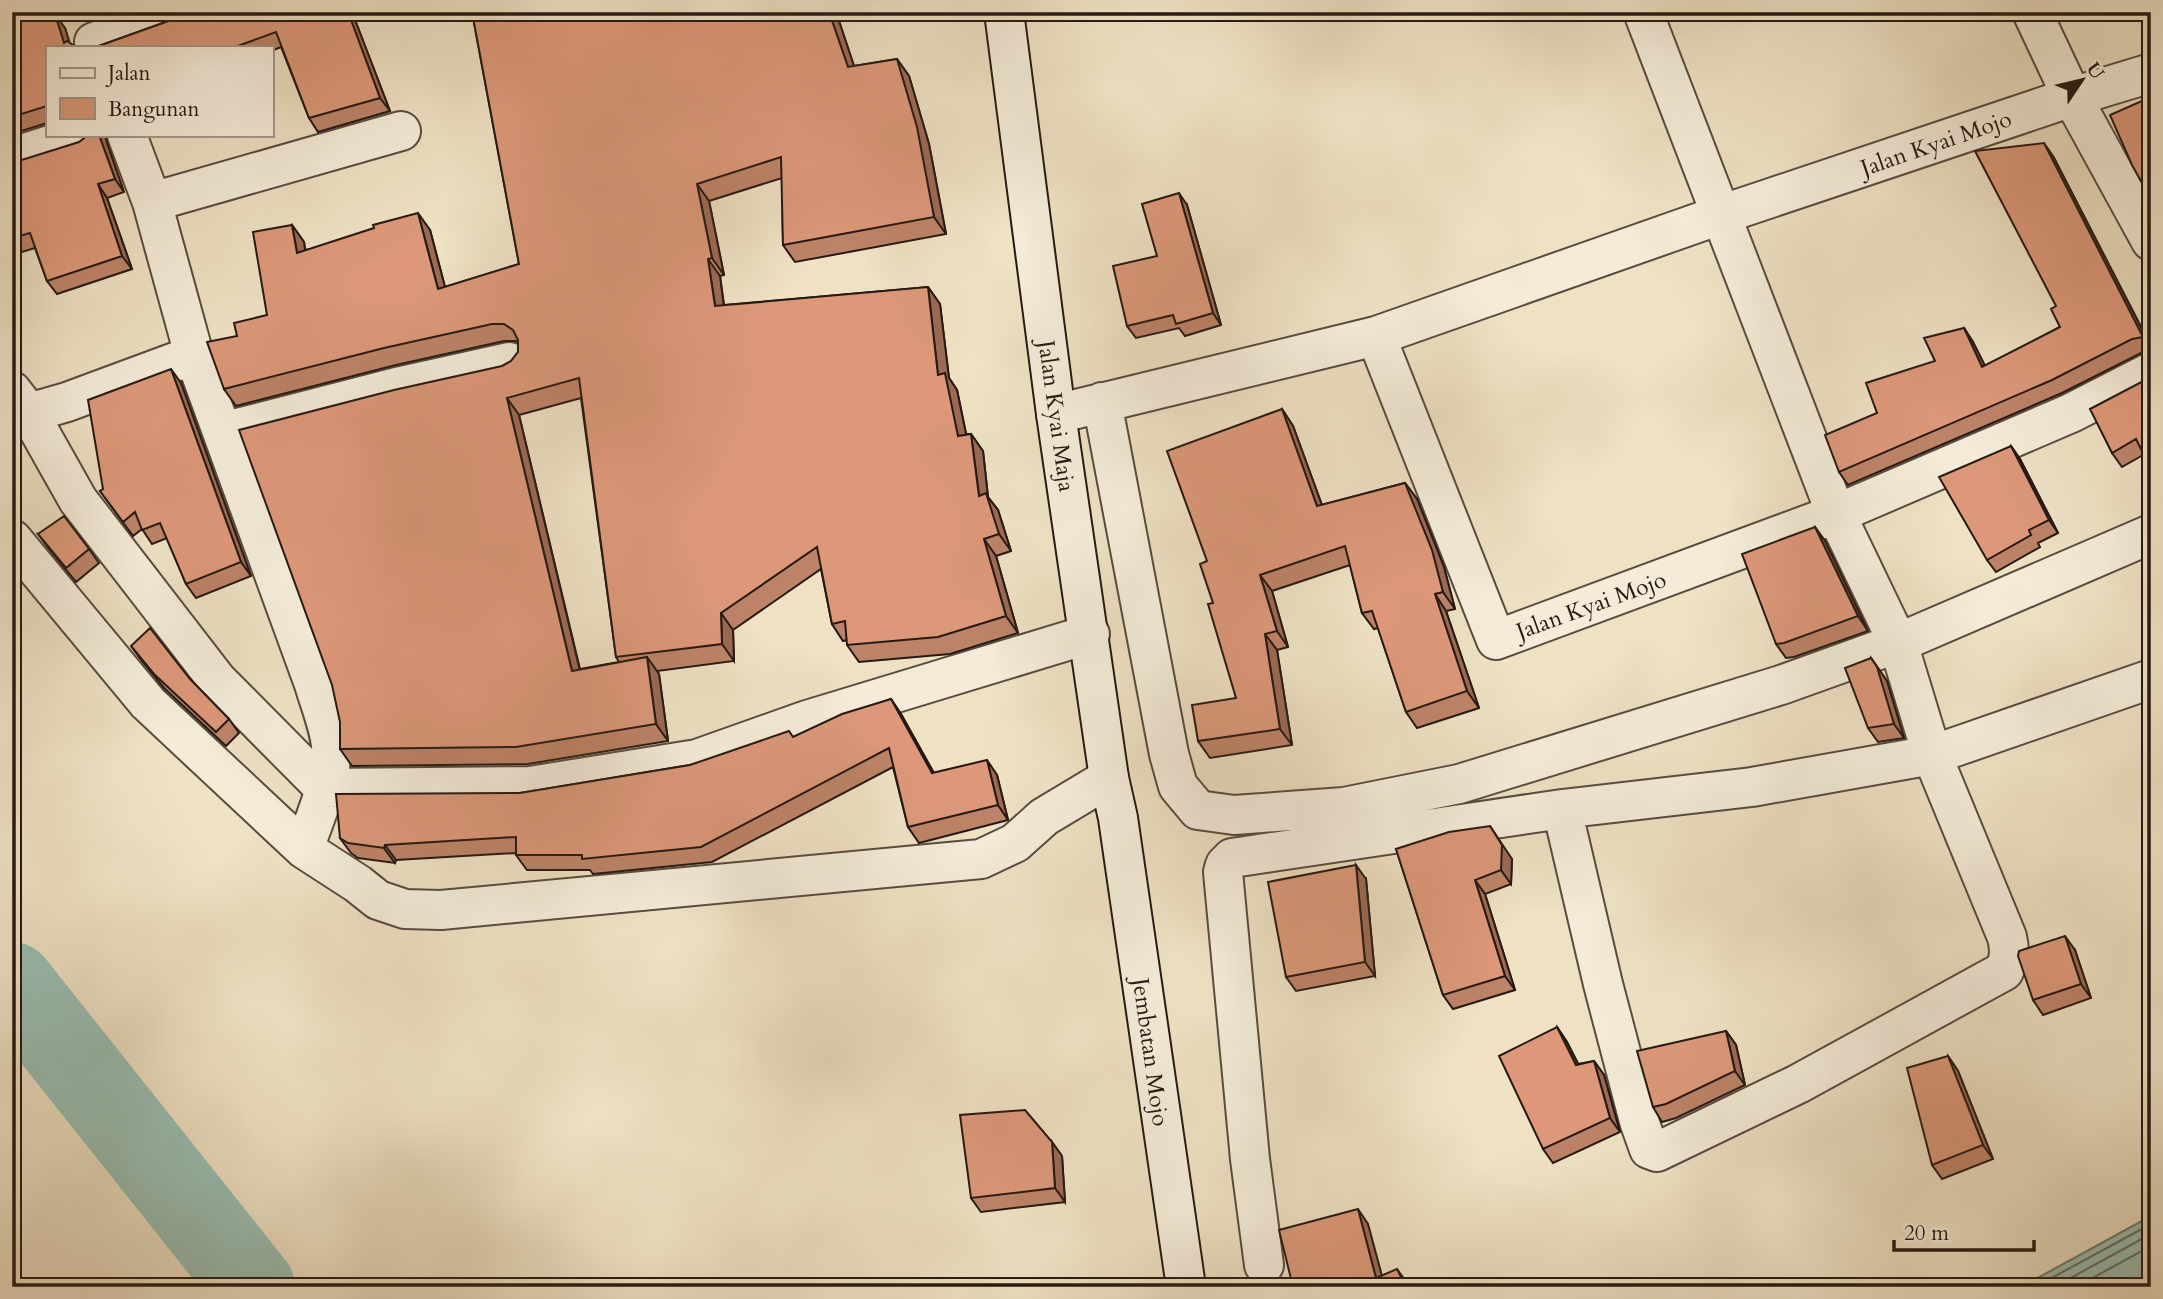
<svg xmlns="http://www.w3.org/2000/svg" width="2163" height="1299" font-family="Cardo,serif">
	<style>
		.water { fill: #99beb1; stroke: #6b7c72; stroke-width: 2 }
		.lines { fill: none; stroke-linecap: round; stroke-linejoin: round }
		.shore { stroke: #606c62; stroke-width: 2 }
		.river { stroke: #99beb1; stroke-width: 84 }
		.minor-casing { stroke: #584b40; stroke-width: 42 }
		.secondary-casing { stroke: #261914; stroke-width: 42 }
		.minor { stroke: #f4ecd9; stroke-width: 38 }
		.secondary { stroke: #f4ecd9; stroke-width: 38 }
		.wall { fill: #bd8368; stroke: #261914; stroke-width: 2; fill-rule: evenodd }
		.shaded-wall { fill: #9a6a55; stroke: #261914; stroke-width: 2 }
		.building { fill: #dc9879; stroke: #261914; stroke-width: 2 }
		.labels { text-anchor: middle; stroke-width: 5; stroke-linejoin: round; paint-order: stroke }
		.street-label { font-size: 23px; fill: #261914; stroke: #f4ecd9 }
	</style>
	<rect width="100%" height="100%" fill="#eee1c4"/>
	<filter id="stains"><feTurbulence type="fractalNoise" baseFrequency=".00286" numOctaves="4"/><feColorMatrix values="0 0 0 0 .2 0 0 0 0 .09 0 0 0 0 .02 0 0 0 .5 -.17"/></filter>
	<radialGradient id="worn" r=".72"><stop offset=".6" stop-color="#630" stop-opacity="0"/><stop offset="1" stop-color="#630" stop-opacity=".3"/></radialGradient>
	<!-- water -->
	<path class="water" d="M2151,1216V1287H2021Z"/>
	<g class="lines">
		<!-- shore -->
		<path class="shore" d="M2035,1287L2151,1224
			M2054,1287L2151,1234
			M2076,1287L2151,1246"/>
		<!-- river -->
		<path class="river" d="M12,984L253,1287"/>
		<defs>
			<path id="minor" d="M2032,12L2072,97L2151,241
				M94,42L175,12
				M127,135L152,202L194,355L314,684C320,705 334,738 331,759C328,789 314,820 304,849
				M12,157L81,135
				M152,202L401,131
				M1376,336L1496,640L1836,514L2071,413L2151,372
				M12,391L29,413L78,500L217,680L324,788L530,786L697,759L807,720L1090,634
				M1102,402L1169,754L1178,786L1198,810L1234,815L1344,807L1459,784L1781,685L1898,643L2151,534
				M29,413L67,402L194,355
				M1056,414L1376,336L1720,215L2072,97L2151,73
				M222,432L401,386L509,362
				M12,539L148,703L304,849L358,884L378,900L405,909L441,910L981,859L1015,843L1044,817L1109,778
				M1562,809L1603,984L1639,1121L1649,1149L1657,1152L1798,1084L2004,971C2010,958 2010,950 2007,937L1932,755L1898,643L1836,514L1643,12
				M1264,1265L1250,1159L1223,872L1225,865L1232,858L1562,809L1752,787L1932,755L2151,679"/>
			<path id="secondary" d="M1004,12L1056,414L1109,778L1118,818L1186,1287"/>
		</defs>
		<!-- minor casing -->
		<use href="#minor" class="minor-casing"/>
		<!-- secondary casing -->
		<use href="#secondary" class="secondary-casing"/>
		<!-- minor -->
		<use href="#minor" class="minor"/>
		<!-- secondary -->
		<use href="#secondary" class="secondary"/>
	</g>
	<!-- wall -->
	<path class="wall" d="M12,12L48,16L65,28L69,42L47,47V123L12,134Z
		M352,12L390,111L318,132L309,118L281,47L271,51V47H96L174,19Z
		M472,12H836L854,66L897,59L909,76L929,144L946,234L795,262L783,245L782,178L709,201L724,275L720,276L724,305L928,287L940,304L949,378L957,390L966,434H971L983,451L988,497L998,510L1011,551L996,556L1018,633L950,654L859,662L847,645V640L843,641L832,624L821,569L733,630L734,661L657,671L659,674L668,741L528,764L352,766L340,749L502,366L511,361L518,352V343L516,341H504L396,365L236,406L224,389L237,336L267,315L292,225L304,242L305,250L430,230L445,287L519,264ZM581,398L616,657L619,662L580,669L519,415Z
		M107,143L124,192L107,198L132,269L57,294L47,281L35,248L12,255V163Z
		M2053,156L2151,346V351L2141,353L2062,393L1848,485L1839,472L1877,413L1935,361L1964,328L1973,342L1985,366L2060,327L2056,306Z
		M1187,205L1221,325L1185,336L1179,328L1136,338L1127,326L1157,256Z
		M2151,377L2143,455L2122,467L2112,453Z
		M181,383L251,576L196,598L186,584L167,538L152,544L142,529L133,536L100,491L103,489Z
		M1282,409L1293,426L1322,505L1405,483L1417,499L1444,567L1455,609L1446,611L1479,708L1417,728L1406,712L1378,628L1374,629L1362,613L1350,565L1272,591L1288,647L1277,650L1292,745L1210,758L1198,741L1236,698L1213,603L1207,561Z
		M2011,446L2020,459L2058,533L2038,543L2040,547L1996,572L1987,560Z
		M1815,527L1825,541L1868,631L1794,657L1786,658L1776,644Z
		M38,534L89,549L99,563L76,582L48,548Z
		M131,646L190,679L229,719L239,733L226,746L164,688L141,660Z
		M1871,658L1887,681L1904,738L1878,742L1868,728Z
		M891,699L901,714L934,773L997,775L1008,820L919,843L908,827L893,767L712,862L593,874L590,870H527L516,855V853L396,860L395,863L358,858L351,853L340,838L520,793L690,765L793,737Z
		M1396,849L1512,859L1511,884L1485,894L1515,990L1453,1009L1443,995Z
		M1366,879L1375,976L1296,991L1286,977Z
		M2075,950L2091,998L2043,1015L2033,1000Z
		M1557,1027L1567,1042L1578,1064L1594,1061L1604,1075L1620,1132L1553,1163L1543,1149Z
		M1726,1031L1736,1045L1745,1085L1676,1118L1662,1122L1653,1107Z
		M1948,1056L1958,1071L1993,1159L1942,1179L1932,1165Z
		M1052,1142L1062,1156L1065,1202L981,1212L971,1198Z"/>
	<!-- shaded-wall -->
	<path class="shaded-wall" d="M42,12H46L53,31L44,17Z
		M348,12H352L390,111L380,98Z
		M829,12H836L860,84L848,67Z
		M55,14L65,28L71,47L64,43Z
		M897,59L909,76L929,144L946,234L934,217Z
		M99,135H105L107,143L124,192L115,179Z
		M2044,143L2053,156L2151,347L2143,337Z
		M98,184L107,198L132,269L122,256Z
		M697,184L709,201L724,275L712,258Z
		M1179,193L1187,205L1221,325L1213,313Z
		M418,213L430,230L450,306L438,289Z
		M292,225L304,242L308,270L297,253Z
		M708,259L720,276L726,323L715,306Z
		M928,287L940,304L949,378L957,390L970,453L958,436L938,375Z
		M1964,328L1973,342L1992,380L1982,367Z
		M171,369L181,383L251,576L241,562Z
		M507,398L519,415L584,688L572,671Z
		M1282,409L1293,426L1328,522L1317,506Z
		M971,434L983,451L988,497L998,510L1011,551L999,534L979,496Z
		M2011,446L2020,459L2058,533L2049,520Z
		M1405,483L1417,499L1444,567L1455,609L1443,592Z
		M1815,527L1825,541L1868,631L1858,616Z
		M984,539L996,556L1018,633L1006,616Z
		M1260,575L1272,591L1288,647L1277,631Z
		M1435,594L1446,611L1479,708L1467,691Z
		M721,613L733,630L734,661L722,644Z
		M1265,634L1277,650L1292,745L1280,729Z
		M647,657L659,674L668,741L656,724Z
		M1871,658L1887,681L1904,738L1894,724Z
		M891,699L901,714L942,788L932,773Z
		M987,760L997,775L1008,820L998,805Z
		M1490,826L1512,859L1511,884L1501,870Z
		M385,845L396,860L395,863L384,848Z
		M1356,865L1366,879L1375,976L1365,962Z
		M1475,880L1485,894L1515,990L1505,976Z
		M2065,936L2075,950L2091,998L2081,984Z
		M1557,1027L1567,1042L1586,1079L1576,1065Z
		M1726,1031L1736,1045L1745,1085L1735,1071Z
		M1948,1056L1958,1071L1993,1159L1983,1145Z
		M1594,1061L1604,1075L1620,1132L1610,1118Z
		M1052,1142L1062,1156L1065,1202L1055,1188Z
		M1358,1209L1368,1224L1385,1287L1376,1278Z
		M1397,1269L1407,1283L1409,1287H1406Z"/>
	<!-- building -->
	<path class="building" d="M12,12H42L44,17L55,14L64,43L67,41L76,47H47V106L12,117Z
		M182,12H348L380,98L309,118L276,32L235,47H96L174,19Z
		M472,12H829L848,67L897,59L917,127L934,217L783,245L781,157L697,184L712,258L708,259L715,306L928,287L938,375L945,373L958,436L971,434L979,496L986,493L999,534L984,539L1006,616L938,637L847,645L845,621L832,624L817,547L721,613L722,644L616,657L579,378L507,398L572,671L647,657L656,724L516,747L340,749V722L332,685L239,430L394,390L502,366L511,361L518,352V340L513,330L504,324H492L384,348L224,389L207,342L237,336L234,323L267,315L253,232L292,225L297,253L374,228L373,225L418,213L438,289L519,264Z
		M2151,97V199L2132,165L2110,115Z
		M88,135H99L115,179L98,184L122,256L47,281L30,233L12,238V163L79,142Z
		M2044,143L2143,337L2132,339L2052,380L1839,472L1825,435L1877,413L1866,383L1935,361L1924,338L1964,328L1982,367L2060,327L2051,309L2056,306L1975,151Z
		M1179,193L1213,313L1176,324L1173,315L1127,326L1113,266L1157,256L1142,204Z
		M171,369L241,562L186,584L160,523L142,530L135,512L123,522L100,491L103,489L88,400Z
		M2151,377V469L2136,439L2112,453L2090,409Z
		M1282,409L1317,506L1405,483L1432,550L1443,592L1435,594L1467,691L1406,712L1372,611L1362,613L1345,546L1260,575L1277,631L1265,634L1280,729L1198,741L1192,705L1236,698L1208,604L1213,603L1200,564L1207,561L1167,451Z
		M2011,446L2049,520L2029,530L2031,535L1987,560L1939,477Z
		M64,516L89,549L66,568L38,534Z
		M1815,527L1858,616L1784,643L1776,644L1742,554Z
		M150,628L190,679L229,719L216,732L154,674L131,646Z
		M1871,658L1877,667L1894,724L1868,728L1845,668Z
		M891,699L932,773L987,760L998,805L908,827L889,748L701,847L582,859V855H516V837L385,845L384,848L348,843L340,838L336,794L520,793L690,765L789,731L793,737L842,714Z
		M1490,826L1502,845L1501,870L1475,880L1505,976L1443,995L1396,849L1449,832Z
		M1356,865L1365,962L1286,977L1268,882Z
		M2065,936L2081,984L2033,1000L2018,956L2019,951Z
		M1557,1027L1576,1065L1594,1061L1610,1118L1543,1149L1499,1056Z
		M1726,1031L1735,1071L1666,1104L1653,1107L1637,1051Z
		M1948,1056L1983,1145L1932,1165L1907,1068Z
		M1025,1110L1052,1142L1055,1188L971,1198L960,1115Z
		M1358,1209L1376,1278L1397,1269L1406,1287H1293L1279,1230Z"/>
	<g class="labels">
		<!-- street labels -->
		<g class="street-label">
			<text transform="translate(1936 143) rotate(-19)" y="8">Jalan Kyai Mojo</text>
			<text transform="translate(1057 416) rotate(82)" y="8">Jalan Kyai Maja</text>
			<text transform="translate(1591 605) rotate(-20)" y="8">Jalan Kyai Mojo</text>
			<text transform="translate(1151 1052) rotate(82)" y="8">Jembatan Mojo</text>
		</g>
	</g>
	<!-- margin -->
	<rect width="2163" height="1299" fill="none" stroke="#eee1c4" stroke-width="42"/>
	<rect x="14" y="14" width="2135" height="1271" fill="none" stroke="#261914" stroke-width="3.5"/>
	<rect x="21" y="21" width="2121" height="1257" fill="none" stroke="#261914" stroke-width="2"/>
	<!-- legend -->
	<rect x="46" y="46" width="228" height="91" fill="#f4ecd9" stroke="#a2988a" stroke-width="2"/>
	<rect x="60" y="68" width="35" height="10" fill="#f4ecd9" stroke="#a2988a" stroke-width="2"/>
	<text x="108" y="80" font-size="21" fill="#261914">Jalan</text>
	<rect x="60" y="98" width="35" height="21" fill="#dc9879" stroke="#a2988a" stroke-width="2"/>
	<text x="108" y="116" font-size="21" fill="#261914">Bangunan</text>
	<!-- north arrow -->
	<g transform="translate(2082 80) rotate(55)" stroke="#f4ecd9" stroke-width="5" paint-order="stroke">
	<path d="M0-5L12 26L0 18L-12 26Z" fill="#261914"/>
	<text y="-10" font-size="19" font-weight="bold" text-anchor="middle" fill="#261914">U</text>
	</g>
	<!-- scale -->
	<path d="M1894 1240v10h140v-10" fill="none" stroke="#261914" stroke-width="3.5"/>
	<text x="1904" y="1240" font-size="21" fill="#261914" stroke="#f4ecd9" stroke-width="5" paint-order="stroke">20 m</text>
	<rect width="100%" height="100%" filter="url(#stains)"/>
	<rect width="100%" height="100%" fill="url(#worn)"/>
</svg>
